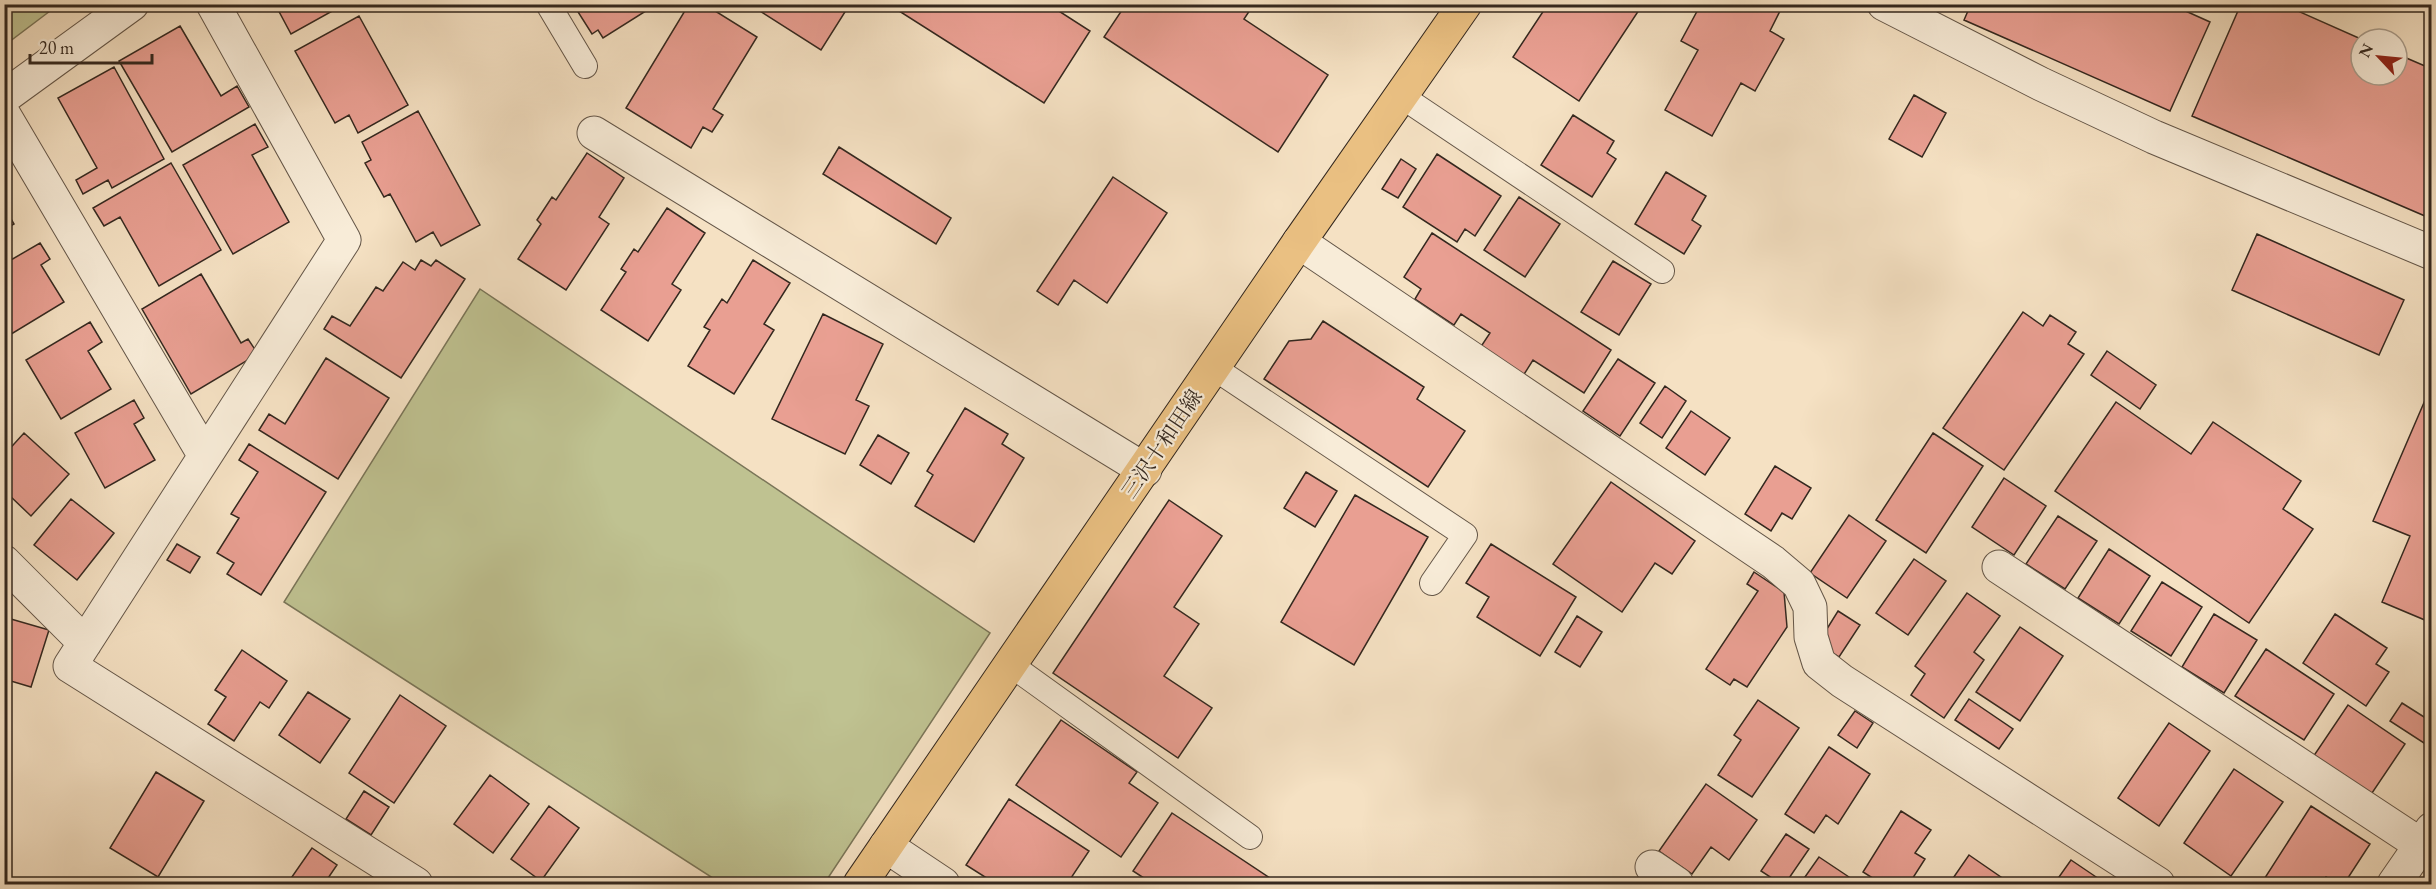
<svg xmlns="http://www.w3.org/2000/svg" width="2436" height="889" font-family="'EB Garamond','Noto Serif JP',serif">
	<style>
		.green { fill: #bfc291; stroke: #7a7558; stroke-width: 1.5 }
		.building { fill: #e99f92; stroke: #34281f; stroke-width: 1.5 }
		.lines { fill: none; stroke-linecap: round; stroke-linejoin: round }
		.service-casing { stroke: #645648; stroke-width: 26 }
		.minor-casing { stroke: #645648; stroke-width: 35 }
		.primary-casing { stroke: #34281f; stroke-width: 35 }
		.service { stroke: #f8ecd8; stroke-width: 24 }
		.minor { stroke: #f8ecd8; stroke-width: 33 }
		.primary { stroke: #eac082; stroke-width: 33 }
		.labels { text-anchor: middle; stroke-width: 4.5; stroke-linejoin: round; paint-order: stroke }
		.street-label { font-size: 21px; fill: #34281f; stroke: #f8ecd8 }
	</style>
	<rect width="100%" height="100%" fill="#f5e1c3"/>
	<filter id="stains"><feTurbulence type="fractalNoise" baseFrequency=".00333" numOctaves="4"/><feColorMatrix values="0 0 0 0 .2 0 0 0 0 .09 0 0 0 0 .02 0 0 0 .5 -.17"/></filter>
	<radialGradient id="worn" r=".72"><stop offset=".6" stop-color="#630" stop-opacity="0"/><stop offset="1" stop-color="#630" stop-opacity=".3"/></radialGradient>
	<!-- green -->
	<path class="green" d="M5,4H58V5L5,45Z
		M480,289L990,633L824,884H722L284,602Z"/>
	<!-- building -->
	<path class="building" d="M275,4H345L291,34Z
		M573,4H657L603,38L598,30L592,34Z
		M689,4H704L757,37L713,109L723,115L712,132L703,127L691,148L626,108Z
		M749,4H850L821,50Z
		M888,4H1048L1090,31L1044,103Z
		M1126,4H1254L1244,19L1328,75L1278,152L1104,37Z
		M1548,4H1643L1579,101L1513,57Z
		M1701,4H1772L1781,9L1770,31L1784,39L1755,91L1741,83L1712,136L1665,110L1698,50L1681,41Z
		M1971,4H2170L2210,22L2170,111L1964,20Z
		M2241,4H2282L2361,39V75H2397V54L2432,69V219L2192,116Z
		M359,16L408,105L358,133L349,115L335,123L295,51Z
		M180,26L221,96L237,86L249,107L172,152L119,61Z
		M114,67L164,159L112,188L108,180L83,194L76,180L97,168L58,98Z
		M1914,95L1946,113L1922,157L1889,139Z
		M418,111L480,225L441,246L433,232L416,242L390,194L384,197L365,163L371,160L362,142Z
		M1573,115L1614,141L1607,153L1616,159L1592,197L1541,165Z
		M255,124L268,147L252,155L289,222L233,254L183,165Z
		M839,147L951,218L936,244L823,174Z
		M587,153L624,178L599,217L609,224L566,290L518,259L541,224L537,220L552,197L556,200Z
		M1437,154L1501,196L1475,236L1465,229L1457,242L1403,207Z
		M1401,159L1416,169L1398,198L1382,189Z
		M171,163L221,250L159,286L120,217L104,226L93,208Z
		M1666,172L1706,196L1692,220L1701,226L1684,254L1635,224Z
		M1113,177L1167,213L1107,303L1074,280L1058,305L1037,291Z
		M1519,197L1560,224L1525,277L1484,250Z
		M4,207L14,224L4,230Z
		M667,208L705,233L672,284L681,290L648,341L601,310L626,272L621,269L634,249L638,252Z
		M1432,233L1611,350L1584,393L1533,360L1523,376L1480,348L1490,333L1461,314L1454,325L1415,299L1421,289L1404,277Z
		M2257,234L2404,300L2379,355L2232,290Z
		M40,243L50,259L41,265L64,302L8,336L4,331V264Z
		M421,260L431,266L436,260L465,279L401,378L324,329L332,316L350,326L376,287L383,291L403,262L415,270Z
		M753,260L790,283L764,324L774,330L734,394L688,366L710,330L704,327L722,299L727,303Z
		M1613,261L1651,284L1619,335L1581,312Z
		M201,274L241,343L248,339L258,354L191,394L142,309Z
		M2023,312L2043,326L2050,315L2076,332L2068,344L2084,354L2004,470L1943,428Z
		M823,314L883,344L856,400L869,406L845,454L772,419Z
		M1323,321L1424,387L1417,399L1465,431L1428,487L1264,379L1289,341L1311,339Z
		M90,322L102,342L88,351L111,389L61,419L26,360Z
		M2107,351L2156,385L2140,409L2091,375Z
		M326,358L389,398L338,479L259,430L269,414L285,424Z
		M1618,359L1655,383L1620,436L1583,411Z
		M2432,384V623L2382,602L2410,536L2373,521Z
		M1665,386L1686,401L1662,438L1640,423Z
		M134,400L144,418L134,424L155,460L105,488L75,433Z
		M2116,402L2191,454L2213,422L2301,481L2283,509L2313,529L2249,623L2055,491Z
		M965,408L1008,434L1002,444L1024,458L974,542L915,506L933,475L927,471Z
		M1691,411L1730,438L1705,475L1666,448Z
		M24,433L69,474L31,516L9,495L4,500V455Z
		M1933,433L1983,466L1926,553L1876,520Z
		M878,435L909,453L891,484L860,465Z
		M249,444L326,492L261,595L227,574L234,563L217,553L239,518L231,514L258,472L239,460Z
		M1775,466L1811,488L1792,519L1782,513L1771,531L1745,514Z
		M1306,472L1337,491L1315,527L1284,508Z
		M2004,478L2046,506L2014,555L1972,527Z
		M1611,482L1695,541L1672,574L1655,563L1622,612L1553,564Z
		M1355,495L1428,537L1354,665L1281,622Z
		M71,499L114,533L77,580L34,545Z
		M1169,500L1222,536L1174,607L1199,624L1164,676L1212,708L1178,758L1053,673Z
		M1849,515L1886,541L1847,598L1810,573Z
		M2058,516L2097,541L2065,589L2026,564Z
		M177,544L200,557L190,573L167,560Z
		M1491,544L1576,597L1540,656L1477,617L1489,597L1466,583Z
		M2109,549L2150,576L2119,624L2078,598Z
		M1914,559L1946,581L1908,635L1876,613Z
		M1754,572L1784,592L1787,627L1747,687L1734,679L1730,685L1706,669L1758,591L1747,584Z
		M2162,582L2202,607L2171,656L2131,631Z
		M1967,593L2000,616L1974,652L1984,660L1944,718L1911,695L1925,674L1915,666Z
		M1838,611L1860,625L1839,657L1827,650L1825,632Z
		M2214,614L2257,640L2224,693L2182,667Z
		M2335,614L2387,648L2376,664L2389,672L2366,706L2303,663Z
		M1577,616L1602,632L1580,667L1555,652Z
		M4,617L49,630L31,687L4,679Z
		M2020,627L2063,656L2020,721L1976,692Z
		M2266,649L2334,694L2304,740L2235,696Z
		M242,650L287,681L269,708L260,702L234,741L208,724L226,697L215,690Z
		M308,692L350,719L320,763L279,735Z
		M400,695L446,726L394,803L349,773Z
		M1969,699L2013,729L1999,749L1955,720Z
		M1758,700L1799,728L1752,797L1718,775L1741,740L1734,735Z
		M2402,703L2432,722V738L2427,745L2390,721Z
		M2348,705L2405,744L2370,796L2313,757Z
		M1855,711L1873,723L1857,748L1838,735Z
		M1061,720L1137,772L1129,783L1158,803L1121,857L1016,785Z
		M2169,723L2210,751L2159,826L2118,798Z
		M1829,747L1870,774L1838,824L1826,815L1814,833L1785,814Z
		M2234,769L2283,802L2231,876L2184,843Z
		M156,772L204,801L158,877L110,848Z
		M490,775L529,804L493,853L454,824Z
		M1706,784L1757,820L1729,860L1711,847L1692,874L1659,851Z
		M364,791L389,807L371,835L346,819Z
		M1009,799L1089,851L1067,884H996L966,865Z
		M549,806L579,828L541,881L511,859Z
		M2311,806L2370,844L2344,884H2339L2326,877L2321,884H2261Z
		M1901,811L1931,830L1915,853L1925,859L1909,884H1882L1863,872Z
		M1172,813L1279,884H1153L1133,871Z
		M1786,834L1809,849L1785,884H1781L1761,871Z
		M312,848L337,865L324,884H287Z
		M1969,855L2011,884H1949Z
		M1819,857L1858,883L1857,884H1800Z
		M2071,860L2105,883L2104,884H2054Z"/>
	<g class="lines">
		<defs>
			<path id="service" d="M548,4L585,66
				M1401,96L1662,271
				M1214,368L1465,535L1432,583
				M1011,665L1250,837"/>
			<path id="minor" d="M213,4L344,240L70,666L416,884
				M1884,4L2041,84L2154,137L2432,253
				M4,97L132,4
				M4,115L205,456
				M594,133L1145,470
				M1299,242L1773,562L1799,584L1810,607L1811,637L1819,663L1842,681L2158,884
				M4,562L85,643
				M1999,567L2421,845
				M886,846L943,884
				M1652,867L1677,884
				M2394,884L2432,829"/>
			<path id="primary" d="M860,884L1299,242L1465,4"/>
		</defs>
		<!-- service casing -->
		<use href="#service" class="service-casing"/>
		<!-- minor casing -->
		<use href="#minor" class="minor-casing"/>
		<!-- primary casing -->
		<use href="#primary" class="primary-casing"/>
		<!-- service -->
		<use href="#service" class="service"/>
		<!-- minor -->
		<use href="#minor" class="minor"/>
		<!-- primary -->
		<use href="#primary" class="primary"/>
	</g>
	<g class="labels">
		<!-- street labels -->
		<g class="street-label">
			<text transform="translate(1162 444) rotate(-56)" y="7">三沢十和田線</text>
		</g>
	</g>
	<!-- margin -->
	<rect width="2436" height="889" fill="none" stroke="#f5e1c3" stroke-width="24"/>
	<rect x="6" y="6" width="2424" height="877" fill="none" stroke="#34281f" stroke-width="3"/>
	<rect x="12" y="12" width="2412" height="865" fill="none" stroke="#34281f" stroke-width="1.5"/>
	<!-- north arrow -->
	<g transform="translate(2379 57) rotate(296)"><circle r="28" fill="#f8ecd8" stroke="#aa9e8e" stroke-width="1.5"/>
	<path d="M0-4.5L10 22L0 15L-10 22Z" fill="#8f2418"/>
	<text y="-9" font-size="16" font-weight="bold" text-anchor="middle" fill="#34281f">N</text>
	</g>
	<!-- scale -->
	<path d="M30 54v9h122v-9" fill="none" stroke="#34281f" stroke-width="3"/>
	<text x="39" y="54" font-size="18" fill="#34281f" stroke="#f8ecd8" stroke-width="4.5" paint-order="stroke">20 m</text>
	<rect width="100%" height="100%" filter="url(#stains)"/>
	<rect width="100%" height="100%" fill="url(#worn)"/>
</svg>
